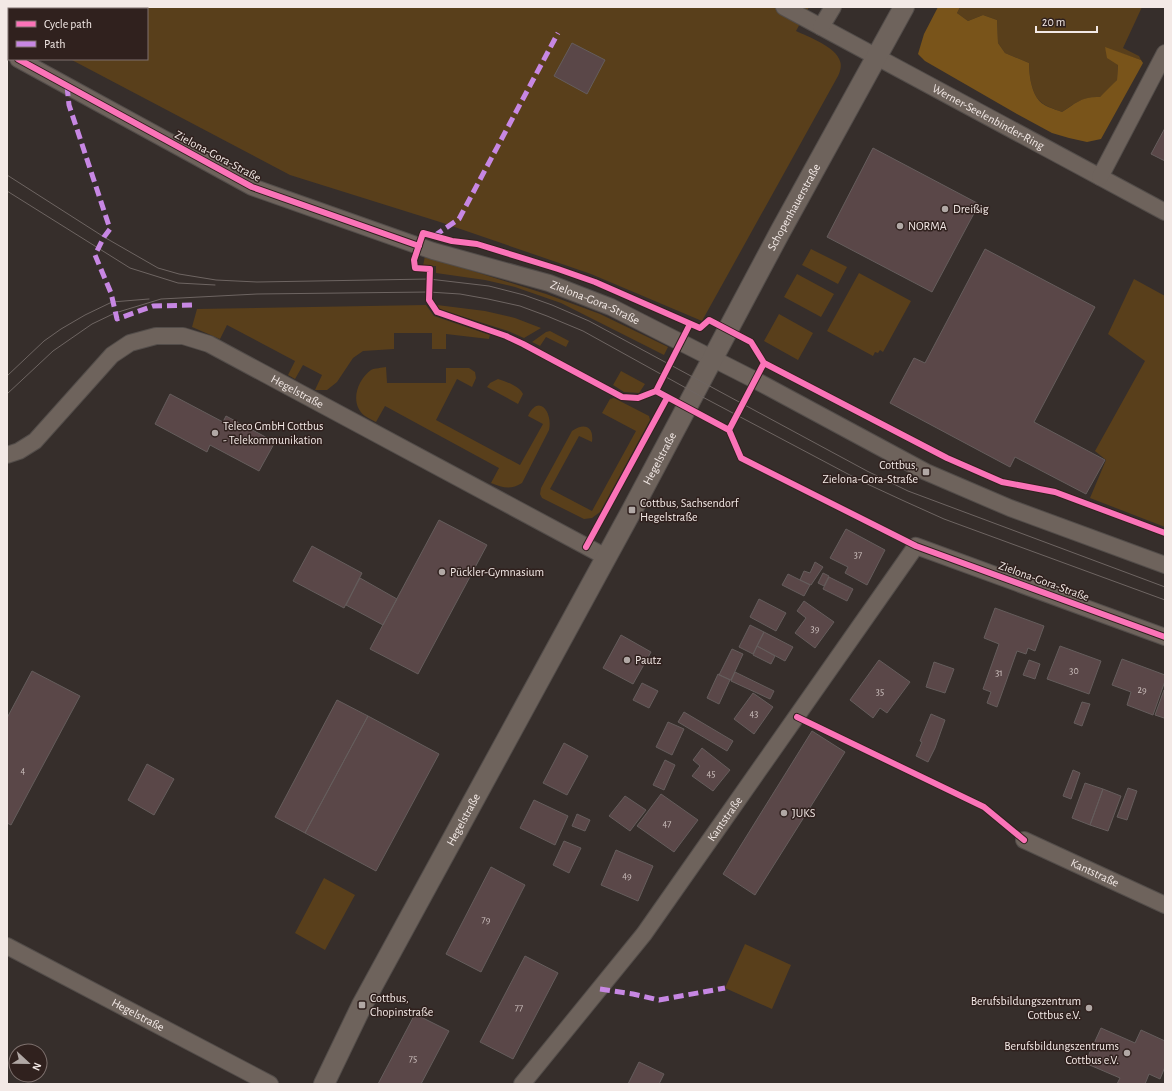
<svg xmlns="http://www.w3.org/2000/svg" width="1172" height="1091" font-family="'Alegreya Sans',sans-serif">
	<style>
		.green { fill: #593f1b }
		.forest { fill: #79541a }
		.building { fill: #5a4748; stroke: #655d5c }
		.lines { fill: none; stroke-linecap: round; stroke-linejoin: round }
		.minor-casing { stroke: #534d4a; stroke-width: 18 }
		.tertiary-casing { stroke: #534d4a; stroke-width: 22 }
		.minor { stroke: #6e635c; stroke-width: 16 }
		.tertiary { stroke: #6e635c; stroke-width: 20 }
		.tram { stroke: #6e6562; stroke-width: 1 }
		.quiet { stroke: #c787e3; stroke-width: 5; stroke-dasharray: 10 5; stroke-linecap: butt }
		.cycleway-casing { stroke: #30211e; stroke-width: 8 }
		.cycleway { stroke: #fb73b8; stroke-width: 6 }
		.poi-dot { fill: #b1a8a5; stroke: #30211e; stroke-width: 1.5 }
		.labels { text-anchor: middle; stroke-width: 3; stroke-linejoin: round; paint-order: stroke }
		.number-label { font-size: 10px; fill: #cdc0be }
		.street-label { font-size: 12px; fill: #f3e9e6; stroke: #30211e }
		.poi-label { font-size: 12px; fill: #f3e9e6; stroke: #30211e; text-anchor: start }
	</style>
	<rect width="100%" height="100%" fill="#362e2b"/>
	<!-- green -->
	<path class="green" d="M7,7H809L796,31C809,37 836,47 840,61C842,66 840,72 838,76L702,321L591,274L440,222L290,175L70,59H147V9H9V27L7,26Z
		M960,7H1142L1123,48L1139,56L1141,60L1105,48L1118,64L1117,80L1109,90L1100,97C1084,96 1075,103 1062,112C1054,109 1043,106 1037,98C1031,89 1029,74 1029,63L1005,53L998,43L997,20L983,15L968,21L957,13Z
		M811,249L847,267L838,284L802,265Z
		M425,256L546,294L600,314L668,347L664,355L561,303L515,287L485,280L436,273V266H423Z
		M859,273L911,301L883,352L880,350L878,353L875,352L873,356L827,331Z
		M797,274L834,294L821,317L784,297Z
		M1134,279L1165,296V527L1090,498L1106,460L1095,451L1145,361L1108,334Z
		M426,305L434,316L490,335L489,339L446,334V349H432V333H394V349L363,351L353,358L337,382L327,390H315L322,375L303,365L295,379L288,375L295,361L227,325L220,339L192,327L197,309Z
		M437,305L485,311L515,318L541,328L524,338L508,331L439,309Z
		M779,314L813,333L798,360L764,341Z
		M550,331L569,341L566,347L546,337L540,346L532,342L546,332Z
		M386,367L387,383H446V368H469L475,372L476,378L472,387L457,379L436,420L520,465L543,424L528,416C539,393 553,413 549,430L522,483C511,490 503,488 491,483L499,468L385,406L376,422C372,420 368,418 365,416C349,404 357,380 371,370C375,368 382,368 386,367Z
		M621,371L645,384L639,393L624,392L613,385Z
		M498,379C507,382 519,386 523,394L518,404L487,387L490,383Z
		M614,398L649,416L650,420L600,512L592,518L584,519L542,498L540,494L541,488L572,431C585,422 594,427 592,442L579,436L550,489L592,511L636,431L602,413L610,399Z
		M324,878L355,895L325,950L295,933Z
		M745,944L791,965L772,1009L725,988Z"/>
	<!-- forest -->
	<path class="forest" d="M938,7H960L957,13L968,21L983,15L997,20L998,43L1005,53L1029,63C1029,74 1031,89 1037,98C1042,106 1054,109 1062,112C1076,103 1082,96 1100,97L1117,80L1118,65L1107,58L1105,47L1141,60L1143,63L1101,139L1087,142L1069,138L1052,133L1017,114L925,61L918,54L924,34Z"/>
	<!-- building -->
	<path class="building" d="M572,43L605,60L587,94L554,76Z
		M1165,128V161L1151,154Z
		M873,148L979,204L932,292L827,237Z
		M985,249L1095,307L1034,422L1105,460L1086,494L1015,457L1010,467L890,403L914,358L925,363Z
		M170,394L223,422L226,416L275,442L259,471L210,445L207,452L155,424Z
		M439,520L487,545L418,674L370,649Z
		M846,529L885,550L867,585L845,573L848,567L830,558Z
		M312,546L362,573L344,608L293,581Z
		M815,562L823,567L811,585L800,580L804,571L810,573Z
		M823,573L829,576L824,586L818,583Z
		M788,574L810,585L804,596L782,585Z
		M829,577L853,589L847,601L823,589Z
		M360,578L397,599L383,625L346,605Z
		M759,599L786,613L776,631L750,617Z
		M804,601L834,622L815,648L795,633L806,618L797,611Z
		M995,608L1044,626L1035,651L1028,648L1026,654L1017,651L997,707L987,703L991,692L983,689L999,644L984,638Z
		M750,625L764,632L753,654L739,647Z
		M764,632L793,647L785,661L757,646Z
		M621,635L651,652L633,684L603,668Z
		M757,646L775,656L771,664L753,655Z
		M1060,646L1101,661L1089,694L1047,679Z
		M732,649L743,654L731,680L719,675Z
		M1122,659L1165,675V681L1153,715L1127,705L1131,692L1112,685Z
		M879,660L910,682L887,713L880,708L873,718L850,700Z
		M1029,660L1040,664L1035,679L1023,675Z
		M934,662L954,669L945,693L926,687Z
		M32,671L80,696L11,825L7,823V718Z
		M735,672L774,691L770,699L731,681Z
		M718,674L730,680L719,704L707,698Z
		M642,683L658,691L649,708L633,700Z
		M1164,690L1165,715L1164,718L1155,715Z
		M753,693L773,707L754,734L734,719Z
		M337,700L368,716L305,833L275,817Z
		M1082,702L1090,704L1082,726L1074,723Z
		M684,712L733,741L727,751L678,722Z
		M931,714L945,720L935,748L928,762L916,756L922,742L920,741Z
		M368,716L439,754L376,871L305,833Z
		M668,722L684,729L672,755L656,747Z
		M812,731L845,752L755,895L723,874Z
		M564,743L588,756L567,795L543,783Z
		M702,748L730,770L713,791L692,776L700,766L693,760Z
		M665,760L675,765L664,790L653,785Z
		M147,764L174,779L154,815L128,800Z
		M1073,770L1080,773L1071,799L1063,796Z
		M1085,783L1103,789L1090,825L1072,818Z
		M1128,788L1137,791L1127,820L1117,817Z
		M1103,789L1121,796L1108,831L1090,825Z
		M661,794L698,820L674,852L637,826Z
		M625,796L646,810L630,831L609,816Z
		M534,800L568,816L555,845L520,828Z
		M577,814L590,820L585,831L572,826Z
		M564,841L581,848L569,873L553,865Z
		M616,850L653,866L638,901L601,885Z
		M491,867L525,885L481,972L446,954Z
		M525,956L558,973L513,1059L480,1042Z
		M415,1014L449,1031L421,1084H378Z
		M1101,1028L1135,1043L1141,1030L1165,1041V1067L1160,1079L1149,1074L1145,1084H1117L1120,1078L1085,1063Z
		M639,1062L664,1074L659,1084H628Z"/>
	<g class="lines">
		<defs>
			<g id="minor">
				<path id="s1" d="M784,7L1165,212"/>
				<path d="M821,27L833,7"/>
				<path id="s2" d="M18,59L252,187L433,251L549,283L611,307L755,380L926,472L1010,508L1165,565"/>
				<path d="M1100,177L1165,53"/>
				<path id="s3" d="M7,455L19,451L35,441L112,355L130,343L156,336H183L209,344L606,557"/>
				<path id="s4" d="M1024,840L1165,905"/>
				<path id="s5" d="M7,946L270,1084"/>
				<path id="s6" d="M522,1084L644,934L916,546L1165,637"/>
			</g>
			<g id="tertiary">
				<path id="s7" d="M324,1084L362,1005L632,510L780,232L904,7"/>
			</g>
		</defs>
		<!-- minor casing -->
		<use href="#minor" class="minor-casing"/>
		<!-- tertiary casing -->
		<use href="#tertiary" class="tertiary-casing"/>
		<!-- minor -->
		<use href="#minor" class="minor"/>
		<!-- tertiary -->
		<use href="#tertiary" class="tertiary"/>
		<!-- tram -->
		<path class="tram" d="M7,175L104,237L158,268L179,274L216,280L257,282L429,279L489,286L524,295L552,305L589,321L867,471L908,491L1165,587
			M7,191L130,268L178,283L215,285
			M7,376L44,341L61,329L85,315L112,302L149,299
			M7,394L53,351L92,324L115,313L161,299L257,294L429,292L460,294L488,299L520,306L547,316L583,331L695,393L863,482L904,501L944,519L1165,600"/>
		<!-- quiet -->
		<path class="quiet" d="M67,86L69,105L110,229L104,237L95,255L111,293L117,319L153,306L194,305
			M434,236L459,219L558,33
			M600,989L633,994L659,1000L725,988"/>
		<defs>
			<path id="cycleway" d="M18,59L252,187L419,246
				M690,324L656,391L638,398L622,397L523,344L506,336L437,312L429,300L430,269L415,268L414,260L423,233L452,241L477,244L558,269L595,282L700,328L709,320L751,342L764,363L947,458L1002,482L1055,492L1165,533
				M656,391L729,430L741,458L916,546L1165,637
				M729,430L764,363
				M586,547L667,398
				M797,717L984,807L1024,840"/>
		</defs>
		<!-- cycleway casing -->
		<use href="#cycleway" class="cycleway-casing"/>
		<!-- cycleway -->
		<use href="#cycleway" class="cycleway"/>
	</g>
	<!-- markers -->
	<g class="poi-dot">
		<circle cx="945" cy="209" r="4"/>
		<circle cx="900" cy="226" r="4"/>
		<circle cx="215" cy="433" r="4"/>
		<rect x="922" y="468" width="8" height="8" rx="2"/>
		<rect x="628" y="506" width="8" height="8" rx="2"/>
		<circle cx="442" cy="572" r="4"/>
		<circle cx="627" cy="660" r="4"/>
		<circle cx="784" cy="813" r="4"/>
		<rect x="358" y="1001" width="8" height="8" rx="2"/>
		<circle cx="1089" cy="1008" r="4"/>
		<circle cx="1127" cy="1053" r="4"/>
	</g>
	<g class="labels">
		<!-- number labels -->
		<g class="number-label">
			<text x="858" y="558">37</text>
			<text x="815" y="632">39</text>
			<text x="1074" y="674">30</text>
			<text x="999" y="676">31</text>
			<text x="1142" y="693">29</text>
			<text x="880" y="695">35</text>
			<text x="754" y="717">43</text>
			<text x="23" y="774">4</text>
			<text x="711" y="777">45</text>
			<text x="667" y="827">47</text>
			<text x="627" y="879">49</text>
			<text x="486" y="923">79</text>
			<text x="519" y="1011">77</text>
			<text x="413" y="1062">75</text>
		</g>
		<!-- street labels -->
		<g class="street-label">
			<text dy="4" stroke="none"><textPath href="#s1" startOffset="232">Werner-Seelenbinder-Ring</textPath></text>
			<text transform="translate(218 156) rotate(28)" y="4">Zielona-Gora-Straße</text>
			<text dy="4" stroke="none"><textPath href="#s7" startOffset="995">Schopenhauerstraße</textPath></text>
			<text dy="4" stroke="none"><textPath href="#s2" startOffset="629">Zielona-Gora-Straße</textPath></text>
			<text dy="4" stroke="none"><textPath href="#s3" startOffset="350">Hegelstraße</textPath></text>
			<text dy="4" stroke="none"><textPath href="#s7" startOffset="710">Hegelstraße</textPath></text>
			<text transform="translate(1044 581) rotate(20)" y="4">Zielona-Gora-Straße</text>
			<text dy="4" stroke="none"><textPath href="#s6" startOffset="334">Kantstraße</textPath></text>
			<text dy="4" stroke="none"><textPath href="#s7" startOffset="299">Hegelstraße</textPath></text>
			<text dy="4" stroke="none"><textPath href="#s4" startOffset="78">Kantstraße</textPath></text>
			<text dy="4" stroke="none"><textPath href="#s5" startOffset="148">Hegelstraße</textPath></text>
		</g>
		<!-- poi labels -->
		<g class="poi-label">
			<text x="953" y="213">Dreißig</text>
			<text x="908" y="230">NORMA</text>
			<text x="223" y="430">Teleco GmbH Cottbus<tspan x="223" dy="14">- Telekommunikation</tspan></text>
			<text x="918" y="469" text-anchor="end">Cottbus,<tspan x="918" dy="14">Zielona-Gora-Straße</tspan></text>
			<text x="640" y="507">Cottbus, Sachsendorf<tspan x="640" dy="14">Hegelstraße</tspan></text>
			<text x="450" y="576">Pückler-Gymnasium</text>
			<text x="635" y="664">Pautz</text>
			<text x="792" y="817">JUKS</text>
			<text x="370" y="1002">Cottbus,<tspan x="370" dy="14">Chopinstraße</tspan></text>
			<text x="1081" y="1005" text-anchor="end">Berufsbildungszentrum<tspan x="1081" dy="14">Cottbus e.V.</tspan></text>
			<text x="1119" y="1050" text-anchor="end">Berufsbildungszentrums<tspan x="1119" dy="14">Cottbus e.V.</tspan></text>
		</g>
	</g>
	<!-- border -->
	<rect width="1172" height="1091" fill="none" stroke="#f3e9e6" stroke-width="16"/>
	<!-- legend -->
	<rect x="8" y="8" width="140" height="52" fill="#30211e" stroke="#7e716e"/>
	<rect x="16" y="21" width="20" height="6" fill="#fb73b8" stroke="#7e716e"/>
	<text x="44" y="28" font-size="12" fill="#f3e9e6">Cycle path</text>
	<rect x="16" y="41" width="20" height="6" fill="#c787e3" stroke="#7e716e"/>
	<text x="44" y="48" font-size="12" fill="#f3e9e6">Path</text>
	<!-- north arrow -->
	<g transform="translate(28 1063) rotate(112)"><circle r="19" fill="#30211e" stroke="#7e716e"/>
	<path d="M0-3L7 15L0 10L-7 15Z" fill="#b1a8a5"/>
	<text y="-6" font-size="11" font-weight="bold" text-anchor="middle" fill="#f3e9e6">N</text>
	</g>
	<!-- scale -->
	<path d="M1036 26v6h61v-6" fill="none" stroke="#f3e9e6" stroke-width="2"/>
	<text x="1042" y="26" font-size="12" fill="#f3e9e6" stroke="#30211e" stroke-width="3" paint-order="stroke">20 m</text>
</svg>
